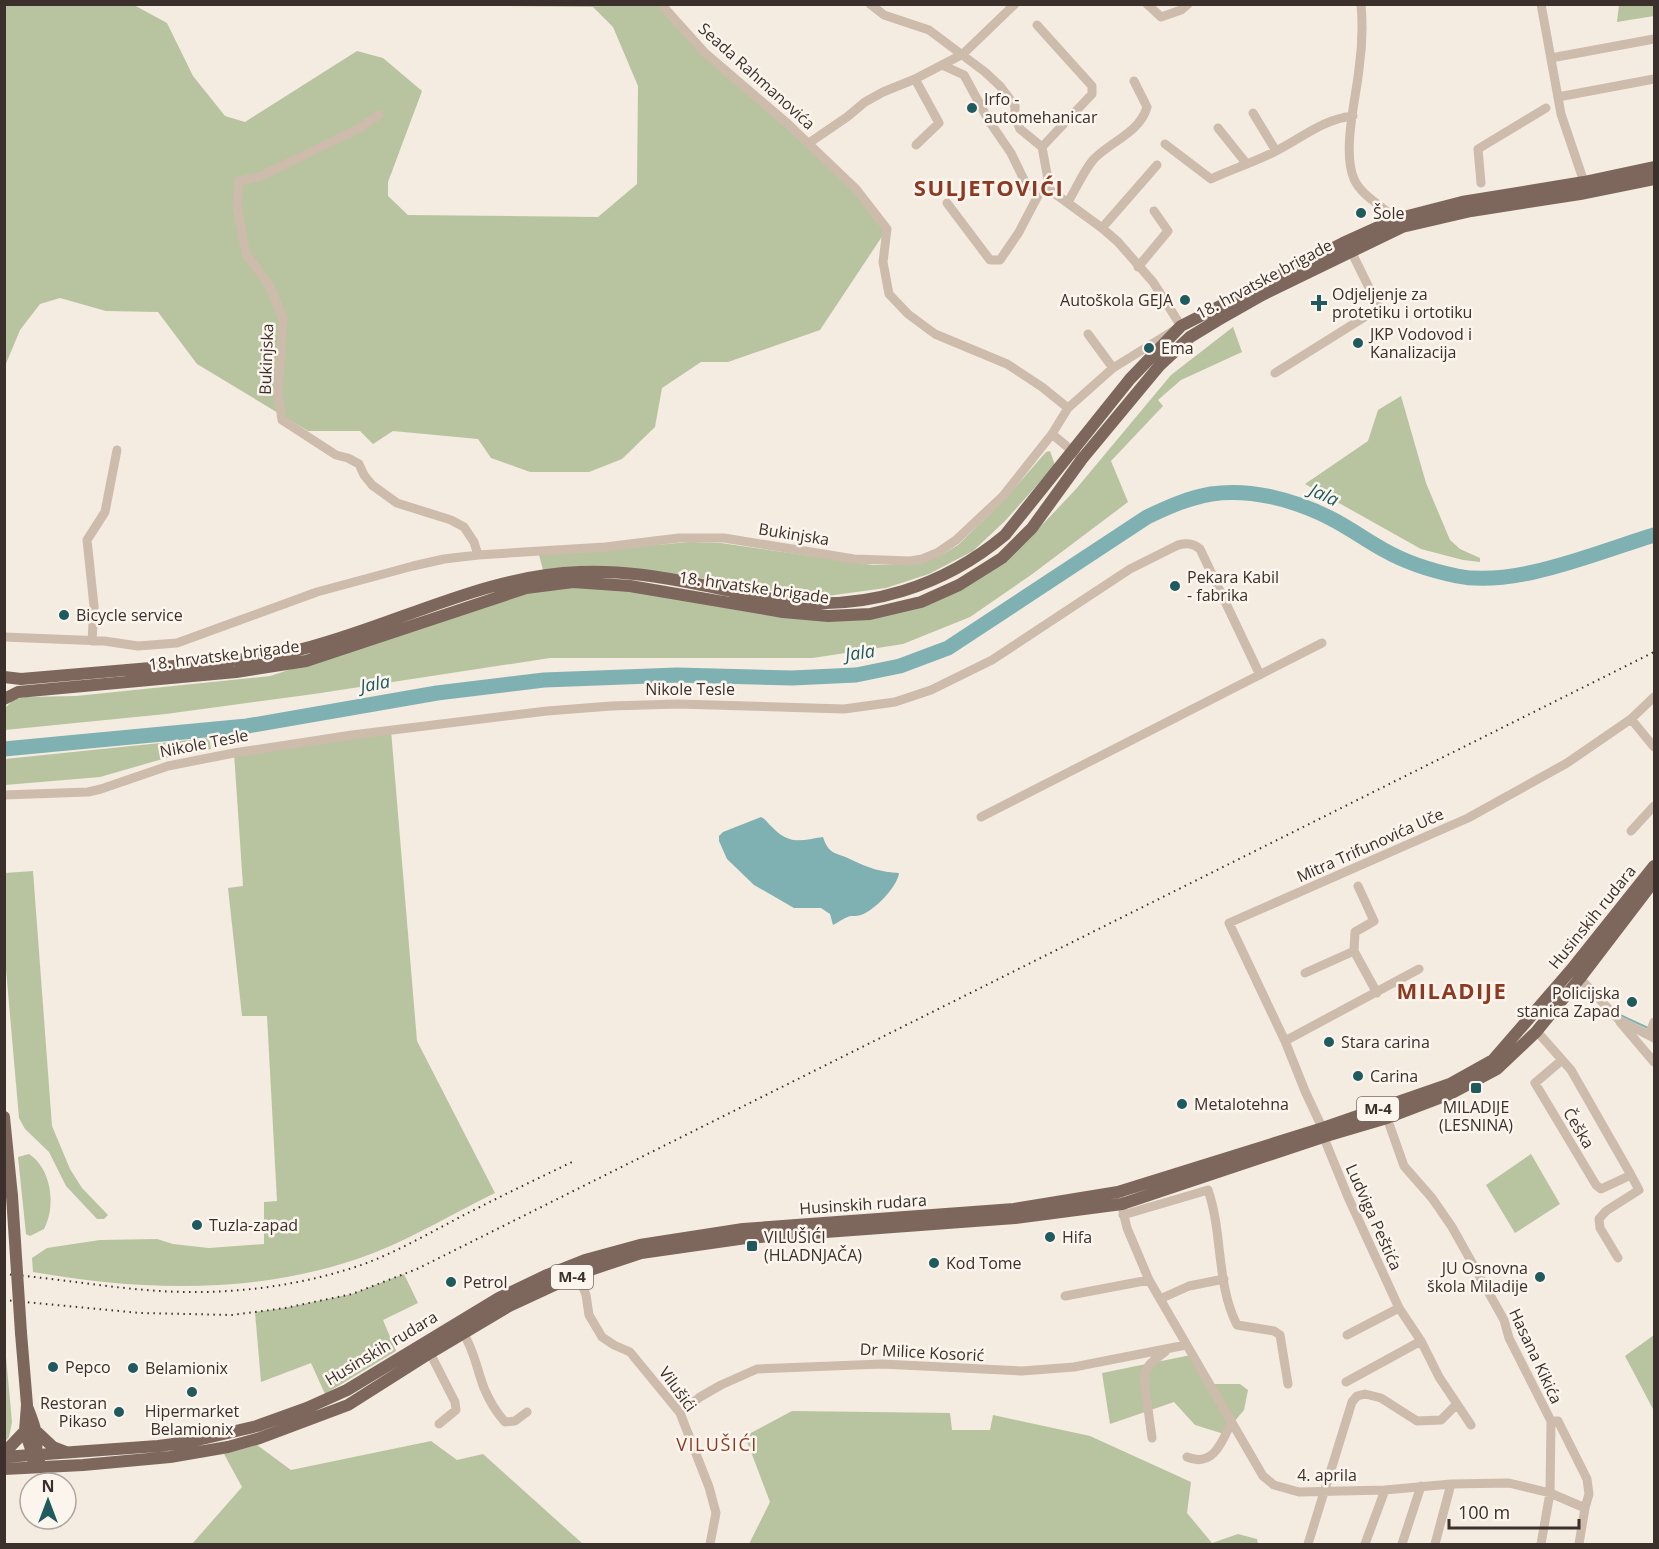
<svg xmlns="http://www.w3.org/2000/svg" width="1659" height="1549" font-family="'Open Sans',sans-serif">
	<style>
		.green { fill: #b8c4a0 }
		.water { fill: #7fb0b2 }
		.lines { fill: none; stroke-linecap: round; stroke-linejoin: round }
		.stream { stroke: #7fb0b2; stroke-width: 2 }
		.river { stroke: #7fb0b2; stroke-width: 15 }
		.minor { stroke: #cdbbac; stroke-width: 9 }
		.major { stroke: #7d675c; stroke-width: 12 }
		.rail { stroke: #3b302b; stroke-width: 2; stroke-dasharray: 1.5 4.5; stroke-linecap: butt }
		.major-bridge { stroke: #7d675c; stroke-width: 12 }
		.poi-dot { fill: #1f5a5e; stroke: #fbf5ee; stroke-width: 2 }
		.labels { text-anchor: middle; stroke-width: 5; stroke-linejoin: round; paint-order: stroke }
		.shield { fill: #fbf5ee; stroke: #756b66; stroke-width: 1.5 }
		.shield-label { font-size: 15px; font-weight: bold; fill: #3b302b }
		.street-label { font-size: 16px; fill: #3b302b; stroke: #fbf5ee }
		.poi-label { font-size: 16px; fill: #3b302b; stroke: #fbf5ee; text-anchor: start }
		.water-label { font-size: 18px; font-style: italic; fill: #1f5a5e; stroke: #fbf5ee }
		.neighbourhood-label { font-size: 18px; letter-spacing: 1.5px; fill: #8c3b22; stroke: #fbf5ee }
		.district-label { font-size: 22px; font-weight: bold; letter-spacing: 1.5px; fill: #8c3b22; stroke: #fbf5ee }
	</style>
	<rect width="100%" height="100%" fill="#f4ebe1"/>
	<!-- green -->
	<path class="green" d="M5,5H134L167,23L193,76L225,116L245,122L357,51L383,58L422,91L388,182V196L408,215L598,217L637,184L638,86L613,27L593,7L508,6L507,5H661L705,53L856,189L887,229L820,330L728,362H701L662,388L655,427L622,459L589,472H530L491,458L478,439L393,431L373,444L360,431H308L197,364L158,312L106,311L60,298L40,304L20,330L5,366Z
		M1619,5H1654V16L1617,22Z
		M1233,327L1242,352L1181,380L1158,400L1163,406L1111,461L1128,502L1031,575L970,617L903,644L813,658H550L314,694L166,714L5,730V708L13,700L25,697L76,696L270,676L526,593L569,586L605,587L810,620L907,610L1025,543L1076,489L1171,375Z
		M1401,396L1426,483L1450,540L1460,549L1480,558V562L1463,560L1421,549L1305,484L1368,441L1378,410Z
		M1050,451L1055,465L1005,521L973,551L929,574L886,588L827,596L772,591L701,578L643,572L543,570L539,555L690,542L721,543L873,565H901L938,557L958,545L1005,499L1046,452Z
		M391,730L417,1041L495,1193C456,1212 416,1236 376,1252C266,1295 147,1292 33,1272L32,1258L47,1248L100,1240L157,1239L173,1244L209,1248L264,1244V1202L277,1201L267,1016H242L228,888L243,886L234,753Z
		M209,738L211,749L166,758L100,777L5,785V759Z
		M33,871L52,1126L70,1169L82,1188L108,1215L104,1219H97L66,1186L49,1152L25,1129L19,1118L5,958V873Z
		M29,1154C52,1169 56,1207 44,1229L30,1236L26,1234L18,1157Z
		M1531,1154L1560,1204L1515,1233L1486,1185Z
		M404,1274L418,1303L383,1320L396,1351L325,1394L311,1363L261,1382L255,1312L285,1308L352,1294Z
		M4,1335L12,1422L9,1437L5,1442Z
		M1654,1335V1411L1625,1356Z
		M1191,1355L1212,1384H1240L1248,1390L1244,1410L1224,1434L1195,1425L1174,1402L1110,1424L1102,1373Z
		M792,1411L950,1413L952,1430H990L993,1415L1090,1436L1191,1482L1187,1513L1212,1543L1238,1534L1257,1539L1258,1544H749L770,1502L745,1436Z
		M431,1441L457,1460L483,1454L583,1544H192L242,1487L224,1454L257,1445L291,1470Z"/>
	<!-- water -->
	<path class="water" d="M761,817C767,820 767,823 772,827C790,846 802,840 823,837C829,856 837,852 852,860C868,868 881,872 899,873C898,886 874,911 861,915C858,916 854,916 851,916C845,917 839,922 833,925L830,914L821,908H794L754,885L727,859L719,841V836L723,832Z"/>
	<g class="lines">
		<!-- stream -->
		<path class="stream" d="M1618,1014L1648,1028"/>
		<!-- river -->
		<path class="river" d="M4,749L247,726L437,693L544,680L677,675L792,678L856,675L900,666L948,648L1147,517C1168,507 1188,498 1211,494C1250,488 1295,500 1330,518C1348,527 1366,540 1384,550C1405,562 1433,571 1457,576C1515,588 1598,552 1654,535"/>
		<!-- minor -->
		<path class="minor" d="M661,4L705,53L788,124L856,189L887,229L883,262L889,294L908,314L935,334L1007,364L1042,387L1068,408
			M870,4L884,15L929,30L985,72L1000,86L1015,106V117L1020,129L1042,147L1050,190
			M1147,4L1161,17L1181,10L1188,4
			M1361,4C1363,26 1362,48 1359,69C1356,99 1342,151 1354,179C1363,199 1387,207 1400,224
			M1541,4L1561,114L1584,182
			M1037,25L1092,86V94L1042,147
			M1551,58L1654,39
			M915,79L939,123L916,145
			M1558,97L1654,79
			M1253,113L1276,151
			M379,115L358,129L259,177L239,181L237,206L246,254L269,285L283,318L278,392L282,420L336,455L348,458L359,464L364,475L372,485L397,503L451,520L464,527L474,542L478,555
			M1218,128L1246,163
			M809,143L847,117L865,102L883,92L915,79L963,54L1015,4
			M1165,144L1211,179C1232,169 1255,162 1276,151C1302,138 1323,119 1353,116
			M1481,183L1478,149L1546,108
			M1068,202C1076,189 1083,172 1093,160C1109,142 1140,133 1147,107L1134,81
			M947,203L990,260H1000L1019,232L1041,190
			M1102,228L1157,165
			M1138,267L1168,231L1154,211
			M1088,334L1113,368
			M1275,373L1379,308L1351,251
			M1052,434L1076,454
			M4,637L104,641L138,646L177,643L317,592L413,566L444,559L478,555L605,547L679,538H724L854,559L910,561L922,559L937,553L956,540L1003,496L1052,434L1068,408L1113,368L1181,326L1153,282L1118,242L1102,228L1050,190H1041L1026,184L1011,153L989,121L964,75L942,65
			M92,641L94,606L87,540L105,512L117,450
			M1631,719L1654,747
			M4,795L88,792L101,789L168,766L234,753L352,735L547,711L611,706L678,704L844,709L895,702L931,690L992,660L1130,569L1178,545C1187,543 1193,543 1200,549L1260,675
			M981,817L1322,643
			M1631,831L1654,806
			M1358,886L1374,921L1355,932L1354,951L1377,993
			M1305,973L1354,951
			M1576,974L1619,1020L1654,1038
			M1620,1022L1654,1062
			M1536,1032L1541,1036L1571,1070L1631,1175L1601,1189L1596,1185L1535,1083L1562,1060
			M1649,1035L1654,1022
			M1285,1041L1419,969
			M1387,1118L1404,1166L1432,1198L1452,1227L1504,1320L1509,1338L1551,1421L1550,1493L1541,1544
			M1120,1198L1127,1228L1149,1280L1263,1476L1274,1485L1299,1492L1385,1490L1451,1484L1509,1483L1550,1493L1585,1508L1579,1544
			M1123,1215L1208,1190C1223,1233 1216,1284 1237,1325L1274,1331L1280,1335L1288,1384
			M1618,1258L1600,1228L1599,1219L1606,1211L1639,1190L1631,1175
			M578,1274L586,1295L589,1315L602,1337L614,1345L630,1352L680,1413L709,1487L716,1513L710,1544
			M1065,1296L1149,1280
			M1160,1299L1189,1286L1224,1279
			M463,1333C474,1349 477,1370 484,1388C489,1400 496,1412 505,1422L515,1421L527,1412
			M1347,1335L1399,1308
			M430,1353L455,1402L456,1410L439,1424
			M1346,1382L1421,1341
			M680,1413L700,1397L721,1385L757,1369L882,1364L1022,1371L1074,1367L1186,1345
			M1551,1421H1558L1587,1479L1589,1494L1585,1508
			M1471,1425L1439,1377L1421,1341L1399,1308L1348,1197L1326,1143V1136L1305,1091L1285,1041L1229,923L1468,818L1567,763L1631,719L1654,697
			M1152,1438L1144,1380C1145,1365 1153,1361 1165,1352
			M1187,1457C1213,1468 1222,1442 1231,1423
			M1308,1544L1352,1402L1357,1396L1365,1394L1381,1398L1417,1421L1441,1420L1457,1404
			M1365,1544L1385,1490
			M1402,1544L1421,1486
			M1435,1544L1451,1484"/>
		<!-- major -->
		<path class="major" d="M4,677L21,679C76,674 130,670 184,665C226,661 270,658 310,647C400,623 486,575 580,572C621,570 662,577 702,585C730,590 758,598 787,601C867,611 944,586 1005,535L1130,379L1181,326L1343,243L1396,219L1462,202L1584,182L1654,167
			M4,699L18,692L236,672L306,661L526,588L573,582L630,586L783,612L828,616L870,614L921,602L959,585L1002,558L1032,528L1082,459L1160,365L1190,337L1218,320L1262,295L1402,227L1471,211L1580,194L1654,179
			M4,1117L12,1196
			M21,1333L27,1405L25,1431L31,1449L39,1460
			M28,1409C34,1424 42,1444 32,1458
			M35,1430L53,1447L66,1452
			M4,1453L25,1431
			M4,1457L158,1446L189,1442L257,1426L307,1408L347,1390L499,1298L547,1275L585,1260L640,1245L743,1229L1014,1209L1118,1192L1323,1128L1450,1084L1493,1060L1571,970L1654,866
			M4,1469L83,1465L170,1457L228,1447L260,1438L348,1405L430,1353L509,1306L578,1274L641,1253L746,1238L1015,1218L1122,1204L1326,1136L1387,1118L1450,1094L1497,1069L1536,1032L1580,978L1654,881"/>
		<!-- rail -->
		<path class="rail" d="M4,1274C65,1279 124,1291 185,1292C245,1293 307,1284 364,1264C399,1251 433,1231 466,1214C501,1196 537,1179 572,1162
			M4,1300L140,1313L232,1315L285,1308L352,1294L417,1269L1654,652"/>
		<!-- major-bridge -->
		<path class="major-bridge" d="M12,1196L21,1333"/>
	</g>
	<!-- markers -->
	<g class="poi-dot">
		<circle cx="972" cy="108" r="6"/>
		<circle cx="1361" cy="213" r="6"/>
		<circle cx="1185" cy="300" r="6"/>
		<path d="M1316 294h6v6h6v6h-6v6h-6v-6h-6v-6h6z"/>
		<circle cx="1358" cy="343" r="6"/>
		<circle cx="1149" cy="348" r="6"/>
		<circle cx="1175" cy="586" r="6"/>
		<circle cx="64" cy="615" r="6"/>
		<circle cx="1632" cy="1002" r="6"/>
		<circle cx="1329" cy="1042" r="6"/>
		<circle cx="1358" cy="1076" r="6"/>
		<rect x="1470" y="1082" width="12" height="12" rx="3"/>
		<circle cx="1182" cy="1104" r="6"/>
		<circle cx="197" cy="1225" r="6"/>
		<circle cx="1050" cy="1237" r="6"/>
		<rect x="746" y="1240" width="12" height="12" rx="3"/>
		<circle cx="934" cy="1263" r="6"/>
		<circle cx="1540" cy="1277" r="6"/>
		<circle cx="451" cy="1282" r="6"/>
		<circle cx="53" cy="1367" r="6"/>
		<circle cx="133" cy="1368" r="6"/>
		<circle cx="192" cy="1392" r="6"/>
		<circle cx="119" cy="1412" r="6"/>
	</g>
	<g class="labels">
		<!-- shield labels -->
		<g class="shield">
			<rect x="1357" y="1097" width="42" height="24" rx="4.5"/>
			<rect x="551" y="1265" width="42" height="24" rx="4.5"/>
		</g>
		<g class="shield-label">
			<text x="1378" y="1114">M-4</text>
			<text x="572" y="1282">M-4</text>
		</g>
		<!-- street labels -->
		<g class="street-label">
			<text transform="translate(757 76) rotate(42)" y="6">Seada Rahmanovića</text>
			<text transform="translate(1264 279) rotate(-28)" y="6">18. hrvatske brigade</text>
			<text transform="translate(266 359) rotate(-88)" y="6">Bukinjska</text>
			<text transform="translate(794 534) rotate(9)" y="6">Bukinjska</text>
			<text transform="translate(754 587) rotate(8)" y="6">18. hrvatske brigade</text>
			<text transform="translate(224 655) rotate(-7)" y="6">18. hrvatske brigade</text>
			<text x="690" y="695">Nikole Tesle</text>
			<text transform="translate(204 743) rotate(-11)" y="6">Nikole Tesle</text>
			<text transform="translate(1370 845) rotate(-24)" y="6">Mitra Trifunovića Uče</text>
			<text transform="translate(1592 917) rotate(-51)" y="6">Husinskih rudara</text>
			<text transform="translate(1579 1128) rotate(59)" y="6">Češka</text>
			<text transform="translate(863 1204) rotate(-4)" y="6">Husinskih rudara</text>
			<text transform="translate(1374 1217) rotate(66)" y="6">Ludviga Peštića</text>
			<text transform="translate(381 1348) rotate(-31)" y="6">Husinskih rudara</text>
			<text transform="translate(922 1352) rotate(3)" y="6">Dr Milice Kosorić</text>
			<text transform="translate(1536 1356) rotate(65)" y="6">Hasana Kikića</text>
			<text transform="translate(678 1389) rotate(54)" y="6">Vilušići</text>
			<text x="1327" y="1481">4. aprila</text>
		</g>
		<!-- poi labels -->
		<g class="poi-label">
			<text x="984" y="105">Irfo -<tspan x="984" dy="18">automehanicar</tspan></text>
			<text x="1373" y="219">Šole</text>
			<text x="1332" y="300">Odjeljenje za<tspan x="1332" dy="18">protetiku i ortotiku</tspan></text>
			<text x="1173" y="306" text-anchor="end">Autoškola GEJA</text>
			<text x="1370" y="340">JKP Vodovod i<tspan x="1370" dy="18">Kanalizacija</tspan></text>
			<text x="1161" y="354">Ema</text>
			<text x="1187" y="583">Pekara Kabil<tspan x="1187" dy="18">- fabrika</tspan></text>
			<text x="76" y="621">Bicycle service</text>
			<text x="1620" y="999" text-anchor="end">Policijska<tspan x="1620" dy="18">stanica Zapad</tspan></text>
			<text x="1341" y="1048">Stara carina</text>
			<text x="1370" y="1082">Carina</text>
			<text x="1194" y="1110">Metalotehna</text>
			<text x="1476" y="1113" text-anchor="middle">MILADIJE<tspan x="1476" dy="18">(LESNINA)</tspan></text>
			<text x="209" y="1231">Tuzla-zapad</text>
			<text x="764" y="1243">VILUŠIĆI<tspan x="764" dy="18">(HLADNJAČA)</tspan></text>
			<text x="1062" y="1243">Hifa</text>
			<text x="946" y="1269">Kod Tome</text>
			<text x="1528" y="1274" text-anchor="end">JU Osnovna<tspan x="1528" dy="18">škola Miladije</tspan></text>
			<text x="463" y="1288">Petrol</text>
			<text x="65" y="1373">Pepco</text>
			<text x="145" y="1374">Belamionix</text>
			<text x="107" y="1409" text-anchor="end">Restoran<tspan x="107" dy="18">Pikaso</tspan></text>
			<text x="192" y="1417" text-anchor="middle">Hipermarket<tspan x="192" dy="18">Belamionix</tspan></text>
		</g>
		<!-- water labels -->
		<g class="water-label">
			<text transform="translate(1324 495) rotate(24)" y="6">Jala</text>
			<text transform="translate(860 653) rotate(-8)" y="6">Jala</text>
			<text transform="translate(375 684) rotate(-10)" y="6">Jala</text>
		</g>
		<!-- neighbourhood labels -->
		<g class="neighbourhood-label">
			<text x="717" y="1451">VILUŠIĆI</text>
		</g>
		<!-- district labels -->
		<g class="district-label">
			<text x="989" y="196">SULJETOVIĆI</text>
			<text x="1452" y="999">MILADIJE</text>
		</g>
	</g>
	<!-- border -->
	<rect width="1659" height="1549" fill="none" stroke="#3b302b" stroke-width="12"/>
	<!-- north arrow -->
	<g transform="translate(48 1501)"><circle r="28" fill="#fbf5ee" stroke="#aea6a0" stroke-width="1.5"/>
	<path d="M0-4.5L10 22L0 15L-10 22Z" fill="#1f5a5e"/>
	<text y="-9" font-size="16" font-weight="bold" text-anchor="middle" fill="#3b302b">N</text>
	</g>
	<!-- scale -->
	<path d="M1449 1519v9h130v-9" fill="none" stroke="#3b302b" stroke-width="3"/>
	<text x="1458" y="1519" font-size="18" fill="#3b302b" stroke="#fbf5ee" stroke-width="4.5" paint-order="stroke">100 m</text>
</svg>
